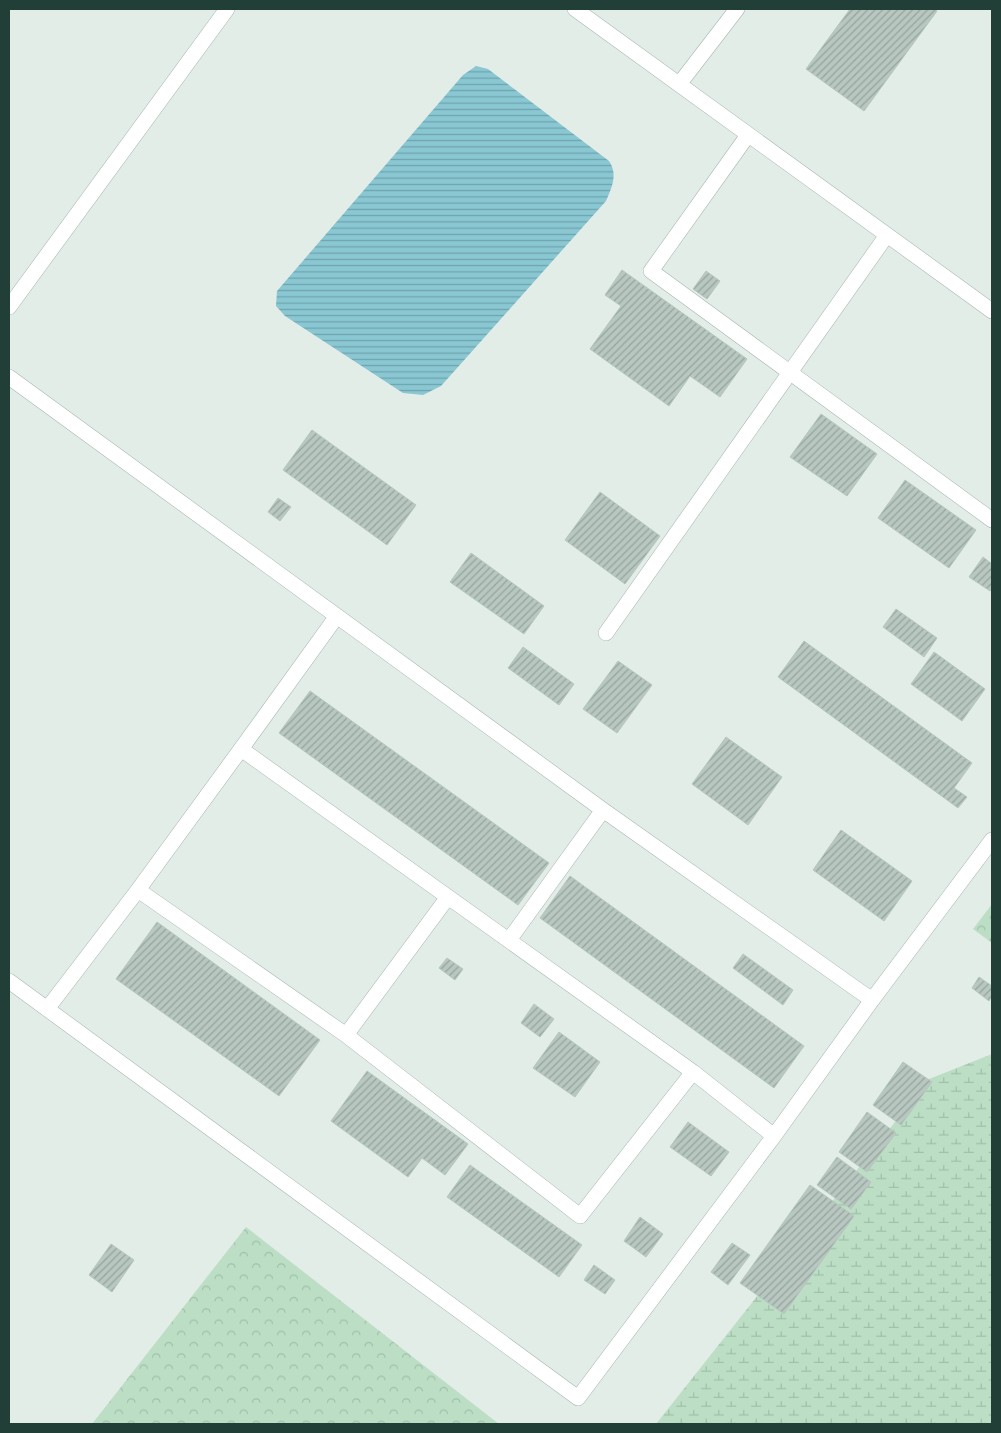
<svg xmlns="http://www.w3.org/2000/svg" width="1001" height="1433" font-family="Arial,sans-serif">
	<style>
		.wetland { fill: url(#wetland-marsh) }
		.park { fill: url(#park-crowns) }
		.water { fill: url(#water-rules) }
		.building { fill: url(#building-hatch); stroke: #b5c7bf }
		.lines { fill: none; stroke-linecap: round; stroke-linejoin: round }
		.minor-casing { stroke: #a5b5af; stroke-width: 16 }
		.minor { stroke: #fff; stroke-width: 15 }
	</style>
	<defs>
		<pattern id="wetland-marsh" width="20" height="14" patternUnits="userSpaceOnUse" patternTransform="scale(1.25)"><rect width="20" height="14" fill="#bbdec5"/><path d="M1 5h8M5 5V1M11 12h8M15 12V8" fill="none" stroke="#a0c0aa"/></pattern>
		<pattern id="park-crowns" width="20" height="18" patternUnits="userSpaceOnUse" patternTransform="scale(1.25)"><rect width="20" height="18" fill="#bbdec5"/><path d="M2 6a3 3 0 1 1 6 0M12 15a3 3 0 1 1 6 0" fill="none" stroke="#a0c0aa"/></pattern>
		<pattern id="water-rules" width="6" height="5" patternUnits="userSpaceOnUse" patternTransform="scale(1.25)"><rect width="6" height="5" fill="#89c7d3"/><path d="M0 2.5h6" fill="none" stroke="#70a3ac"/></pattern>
		<pattern id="building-hatch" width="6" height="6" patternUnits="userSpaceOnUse" patternTransform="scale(1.25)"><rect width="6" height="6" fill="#b8c8c1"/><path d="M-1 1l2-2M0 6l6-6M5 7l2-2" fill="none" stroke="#95a49e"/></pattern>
	</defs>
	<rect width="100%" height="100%" fill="#e3ede8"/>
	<!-- wetland -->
	<path class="wetland" d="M992,1054V1424H656L929,1079Z"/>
	<!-- park -->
	<path class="park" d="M992,904V943L973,929Z
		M246,1227L499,1424H92Z"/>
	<!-- water -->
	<path class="water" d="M476,66L488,69L609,161C618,174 612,187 606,201L441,386L423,395L403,393L285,316L276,306L277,291L463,75Z"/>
	<!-- building -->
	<path class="building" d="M850,9H935L937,11L864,111L806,69Z
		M622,270L747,359L720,397L690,376L669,406L590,349L621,306L605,295Z
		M706,271L720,281L707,299L693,289Z
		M821,414L877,454L847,496L790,457Z
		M312,430L416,505L387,545L283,470Z
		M905,480L976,530L949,568L878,518Z
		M600,492L660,536L625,584L565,540Z
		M278,498L291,507L280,521L268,512Z
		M471,553L544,606L524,634L450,582Z
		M983,557L992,564V588L990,591L969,577Z
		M896,609L937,638L924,657L883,627Z
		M804,641L972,763L954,788L967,797L958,808L778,677Z
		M523,647L574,684L559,705L508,668Z
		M934,652L985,689L962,721L911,684Z
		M618,661L652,685L617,733L583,709Z
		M310,691L549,863L518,905L279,733Z
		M726,737L782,777L748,825L692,784Z
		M841,830L912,881L884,921L813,870Z
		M570,876L804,1046L774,1088L540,918Z
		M157,922L320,1040L279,1096L116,979Z
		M743,954L793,990L783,1005L733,968Z
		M447,958L463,969L455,980L439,968Z
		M979,977L992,986V996L989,1001L972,988Z
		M534,1004L554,1019L540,1037L521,1023Z
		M559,1032L600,1062L575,1097L533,1068Z
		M903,1062L932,1082L901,1125L873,1105Z
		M367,1071L468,1144L445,1175L422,1158L408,1177L331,1121Z
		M867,1112L896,1133L867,1172L839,1152Z
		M688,1122L729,1152L711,1176L670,1147Z
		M837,1157L871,1182L851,1209L817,1185Z
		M470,1165L582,1245L559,1277L447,1197Z
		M810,1185L854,1216L784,1314L740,1283Z
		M640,1217L663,1234L646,1257L624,1241Z
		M732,1243L750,1255L728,1285L711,1272Z
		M111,1244L134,1260L112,1292L89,1275Z
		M594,1265L615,1280L605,1294L584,1280Z"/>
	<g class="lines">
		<defs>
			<path id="minor" d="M575,9L992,311
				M680,83L737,9
				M748,135L651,271L992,520
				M9,307L227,9
				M9,377L603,810L872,1000
				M606,633L887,235
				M241,749L337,616
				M138,890L346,1035L580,1216L693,1072
				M509,940L603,810
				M9,981L578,1398L774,1136L872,1000L992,840
				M47,1009L138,890L241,749L693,1072L774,1136
				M346,1035L448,897"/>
		</defs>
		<!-- minor casing -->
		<use href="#minor" class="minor-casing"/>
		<!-- minor -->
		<use href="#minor" class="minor"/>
	</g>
	<!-- border -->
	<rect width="1001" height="1433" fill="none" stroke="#223f37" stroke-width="20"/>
</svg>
